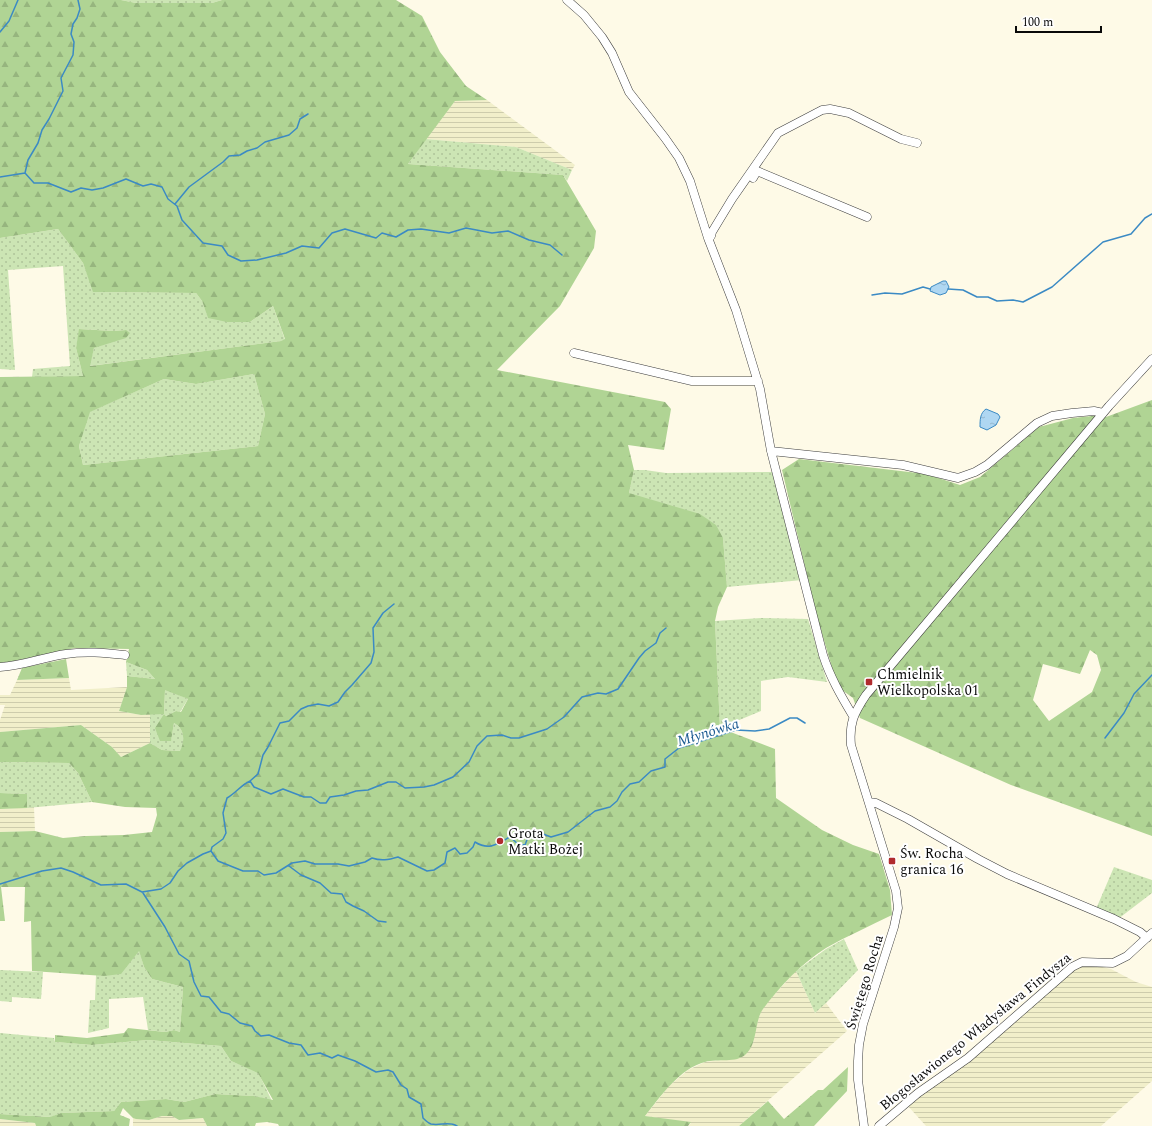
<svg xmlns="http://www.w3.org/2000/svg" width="1152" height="1126" font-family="Spectral,serif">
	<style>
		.farmland { fill: url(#farmland-rules) }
		.grass { fill: url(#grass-dots) }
		.forest { fill: url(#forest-firs); fill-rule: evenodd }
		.water { fill: url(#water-ripples); stroke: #3b8ac4 }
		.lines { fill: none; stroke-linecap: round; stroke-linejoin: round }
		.stream { stroke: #3b8ac4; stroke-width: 1.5 }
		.minor-casing { stroke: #3c3c3c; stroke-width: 9 }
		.minor { stroke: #fff; stroke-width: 8 }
		.poi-dot { fill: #b02b2e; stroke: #fff; stroke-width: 1.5 }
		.labels { text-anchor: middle; stroke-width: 4; stroke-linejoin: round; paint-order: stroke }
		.poi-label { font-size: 14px; fill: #090909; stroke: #fff; text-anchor: start }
		.street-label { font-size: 14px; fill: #090909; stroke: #fff }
		.water-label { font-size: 15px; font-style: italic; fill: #1c5b92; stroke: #fff }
	</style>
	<defs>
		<pattern id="farmland-rules" width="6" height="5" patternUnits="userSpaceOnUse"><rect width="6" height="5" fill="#f1efca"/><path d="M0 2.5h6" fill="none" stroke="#cdccac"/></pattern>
		<pattern id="grass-dots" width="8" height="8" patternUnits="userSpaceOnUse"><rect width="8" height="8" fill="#cce5b4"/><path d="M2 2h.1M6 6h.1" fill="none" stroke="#aec399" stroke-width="1.8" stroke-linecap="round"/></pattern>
		<pattern id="forest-firs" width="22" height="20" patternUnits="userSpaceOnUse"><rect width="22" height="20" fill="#b0d494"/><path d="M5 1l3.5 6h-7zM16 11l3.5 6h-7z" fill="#96b57e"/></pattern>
		<pattern id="water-ripples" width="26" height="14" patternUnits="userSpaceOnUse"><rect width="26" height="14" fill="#afd7f2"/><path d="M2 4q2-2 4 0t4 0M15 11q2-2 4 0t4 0" fill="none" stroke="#95b7ce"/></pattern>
	</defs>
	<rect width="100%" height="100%" fill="#fefae7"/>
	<!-- farmland -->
	<path class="farmland" d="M487,100L575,165L572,170L516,147L426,139L455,101Z
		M69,678L71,690L127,687L119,711L141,715L150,714V743L121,757L112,747L81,725L0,732V720L5,705H0V695H10L17,680Z
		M34,807L35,831L0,832V809Z
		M1089,964L1111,969L1136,982L1152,987V1081L1101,1126H926L907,1105L1077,967Z
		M796,971L815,1013L826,1003L847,1031L739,1126H688L691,1123L645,1116L669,1086L688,1070L705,1062L739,1058L753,1043L756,1027L761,1011L772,997Z
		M162,1116H172L179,1120L203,1118L207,1126H133V1118L149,1120Z
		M0,1119L35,1123L36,1126H0Z"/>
	<!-- grass -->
	<path class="grass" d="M121,0H222L212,3H136Z
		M426,139L516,147L572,170L567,181L563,175L408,164Z
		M58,229L83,263L94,292L196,293L202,301L208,317L250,322L273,306L285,340L281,341L89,366L94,348L105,343L126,330L113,331L80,329L76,348L83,376L32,377L33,369L70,366L63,266L8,270L15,370L0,369V238Z
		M254,374L265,414L258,446L83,465L79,446L89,412L164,379L196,384Z
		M634,470H645L666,473L772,472L802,580L727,587L723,538L629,493Z
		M761,618L808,619L827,682L788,677L761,681V711L720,728L715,621Z
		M126,662L147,670L155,679L127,676Z
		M165,689L188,699L180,712L176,711L166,716L164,714L171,740L174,723C185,729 185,740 181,751L162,750L150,743V714H164Z
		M0,762L69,763L78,773L92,802L27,808V794L0,793Z
		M1114,867L1152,880V893L1118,919L1096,909Z
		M844,939L858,970L826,1003L815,1013L796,971L826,949Z
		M139,950L144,967L152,979L183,987L180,1032L174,1030L165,1032L148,1030L143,997L109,999V1028L88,1033L90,1000H95L96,975L104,976Z
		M0,970L43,972L41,999L12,997V1002L0,1001V1002Z
		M0,1033L54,1038L55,1042L92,1045L148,1040L221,1046L231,1061L258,1072L272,1101L254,1096L215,1094L184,1102L166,1099L121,1102L114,1111L61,1113L51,1117L0,1114Z"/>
	<!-- forest -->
	<path class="forest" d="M0,0H121L136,3H212L222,0H396L422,16L440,52L466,86L487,100L455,101L408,164L563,175L596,231L594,248L560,306L497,370L665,402L671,409L664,450L628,445L634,470L629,493L700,514L716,525L723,538L727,587L718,607L715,621L720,728L775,749L776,798L822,830L853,845L879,854L890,890L892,915C870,926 847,936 826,948C802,963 780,986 763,1009C754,1022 758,1043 746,1054C736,1064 718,1058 705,1062C679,1069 661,1096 645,1116L691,1122L688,1126H279L278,1124L267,1122L256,1123L255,1126H207L203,1118L179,1120L172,1116H162L149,1120L136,1119L133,1118L123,1108L120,1115L130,1119L129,1126H36L35,1123L0,1119V1114L50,1117L61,1113L114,1111L121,1102L166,1099L184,1102L215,1094L254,1096L273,1100L258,1073L231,1061L221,1046L148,1040L92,1045L55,1042V1035L87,1038L124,1033L128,1028L165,1032L174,1030L180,1032L183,987L152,979L144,967L139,951L121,974L104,976L32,971L31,921L24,922L25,887H1L5,921H0V832L35,831L63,838L86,836L124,835L152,832L157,815L156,808L125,807L92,802L78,773L69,763L0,762V732L81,725L112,747L121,757L150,743L162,750L180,751C185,741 185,729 174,723L171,741H160L155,728L164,714L141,715L119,711L127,687V676L155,679L147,670L126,662L129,649L75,648L0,664V377L83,376L76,348L79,329L113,331L126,330L130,333L126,338L94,348L90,366L281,341L285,339L273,306L250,322H227L208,318L202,301L196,293L93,292L83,263L58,229L0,238ZM254,374L265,414L258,446L83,465L79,446L90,412L164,379L196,384ZM165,690L188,699L181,712L176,711L166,716L164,714Z
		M1152,400V836L1011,785L860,718L853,698L842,690L833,671L816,613L782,470L799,459L926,474L960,485L980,477L1039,427L1073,418L1092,416L1106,417ZM1090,650L1097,655L1101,670L1092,692L1049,721L1033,700L1043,664L1080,674Z
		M66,659L69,678L17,680L22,668Z
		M0,793L27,794V808L0,809Z
		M848,1067L847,1091L814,1126H739L768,1101L784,1119L818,1090H823Z"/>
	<!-- water -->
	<path class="water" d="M943,281H946L949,287L946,293L940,295L930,291L931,287Z
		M986,409L998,414L1000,417L996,425L987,430L980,427C980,420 980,413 986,409Z"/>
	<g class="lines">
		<!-- stream -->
		<path class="stream" d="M0,32L9,21L18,0
			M25,173L28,160L38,143L42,130L49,119L63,91L61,78L73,55L74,42L71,34L73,24L77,18L80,9L78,0
			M0,177L25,173L34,183H48L71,192L81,188L92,190L103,188L126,179L143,186L151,184L162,187L168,199L177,206L182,220L203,243L222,246L228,255L241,261L257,260L286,253L302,246L319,248L332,233L345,229L376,238L382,233L396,237L408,230L421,229L449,233L466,228L492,233L508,231L529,240L550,245L562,255
			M175,204L189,187L223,162L229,156L240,155L247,151L257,148L265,142L289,135L297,128L300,119L308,114
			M948,289L963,290L977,297H988L997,301L1013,300L1023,302L1052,287L1103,242L1131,234L1145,218L1152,214
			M872,295L885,293L902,294L923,287L930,289
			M1105,738L1124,713L1134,694L1152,675
			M250,781L258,774L263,755L268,747L280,723L289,721L301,709L308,706L318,704L329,706L338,702L345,692L352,685L371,663L374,652L373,628L383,613L394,604
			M211,851L212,847L223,839L226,833L223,813L227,798C236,793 241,785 250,781L254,787L271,794L283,789L304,797H311L320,803H326L330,797L344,795L356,791L368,790L388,782H396L405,788L424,787L434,785L453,777L469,762L477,746L487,736L502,735L511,738H519L547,729L564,717L582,697L598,693L606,694L618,689L639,658L645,651L656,643L660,633L666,628
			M289,866L301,875L320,883L331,893L342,894L346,902L353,906L364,911L378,921L386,922
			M0,884L42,871L61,868L73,872L101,885L126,884L142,892L161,889L170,883L178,871L187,863L203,854L211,851L218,861L243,871H258L264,875L276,873L292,863L305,861L315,864H338L349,866L365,862L372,858C381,861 388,860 398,857L427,871L434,870L445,863L447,852L455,848L460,854L467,853L473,847L475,842C489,851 497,844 510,837L518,844L525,845L528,837L537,838L543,834L551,837L568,832L595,811L610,807L617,801L622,792L630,784L639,782L651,771L665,767V759L679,748L736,730L755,731L769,729L790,718H797L805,723
			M143,893L165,927L179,954L189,961L194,982L201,996L209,997L221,1012L229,1014L240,1023L252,1026L255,1031L261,1036L269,1035L289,1043L301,1045L308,1055L320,1053L332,1058L338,1055L355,1061L376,1072L388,1070L393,1072L401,1085L407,1089L409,1097L421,1104L423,1118C425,1120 428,1123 431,1124C440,1126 449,1121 457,1126"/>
		<defs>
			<path id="minor" d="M567,0L584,15L602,37L612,53L629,92L665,138L679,158L690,181L708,238L736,310L760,389L771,451L823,655C830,677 841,696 853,716
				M753,178L757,171L867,217
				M711,236L712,232L732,199L778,133L822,110L830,109L849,113L901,139L917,143
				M574,353L692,381H758
				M771,451L903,465L958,478L975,472L987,465L1037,423L1052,416L1072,413L1094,411L1103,413
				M0,667C23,666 44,657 66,654C86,651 105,653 125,655
				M869,802L876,803L908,819L978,859L1007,874L1114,919L1140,932L1147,938
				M864,1126L858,1080V1061L859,1045L863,1024L894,927L898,908L896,891L851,745C849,723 854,713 866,695L1109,406L1152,359
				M879,1126L918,1093L968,1058L1072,967L1082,962L1113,963L1127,956L1152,933"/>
		</defs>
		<!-- minor casing -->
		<use href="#minor" class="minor-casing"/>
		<!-- minor -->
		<use href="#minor" class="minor"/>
	</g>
	<!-- markers -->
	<g class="poi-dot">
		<rect x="865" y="678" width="8" height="8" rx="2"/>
		<circle cx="500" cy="841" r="4"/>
		<rect x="888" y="857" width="8" height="8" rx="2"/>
	</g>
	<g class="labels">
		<!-- poi labels -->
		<g class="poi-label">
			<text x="877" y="679">Chmielnik<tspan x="877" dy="16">Wielkopolska 01</tspan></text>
			<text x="508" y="838">Grota<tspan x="508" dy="16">Matki Bożej</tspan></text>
			<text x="900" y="858">Św. Rocha<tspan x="900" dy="16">granica 16</tspan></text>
		</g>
		<!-- street labels -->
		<g class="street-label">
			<text transform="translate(864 982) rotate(-73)" y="5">Świętego Rocha</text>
			<text transform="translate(975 1031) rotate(-39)" y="5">Błogosławionego Władysława Findysza</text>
		</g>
		<!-- water labels -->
		<g class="water-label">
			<text transform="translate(708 732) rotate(-17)" y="5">Młynówka</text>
		</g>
	</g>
	<!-- scale -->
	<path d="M1016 26v6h85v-6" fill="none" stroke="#090909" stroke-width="2"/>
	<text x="1022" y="26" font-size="12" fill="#090909" stroke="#ffffff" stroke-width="3" paint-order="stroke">100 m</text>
</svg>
